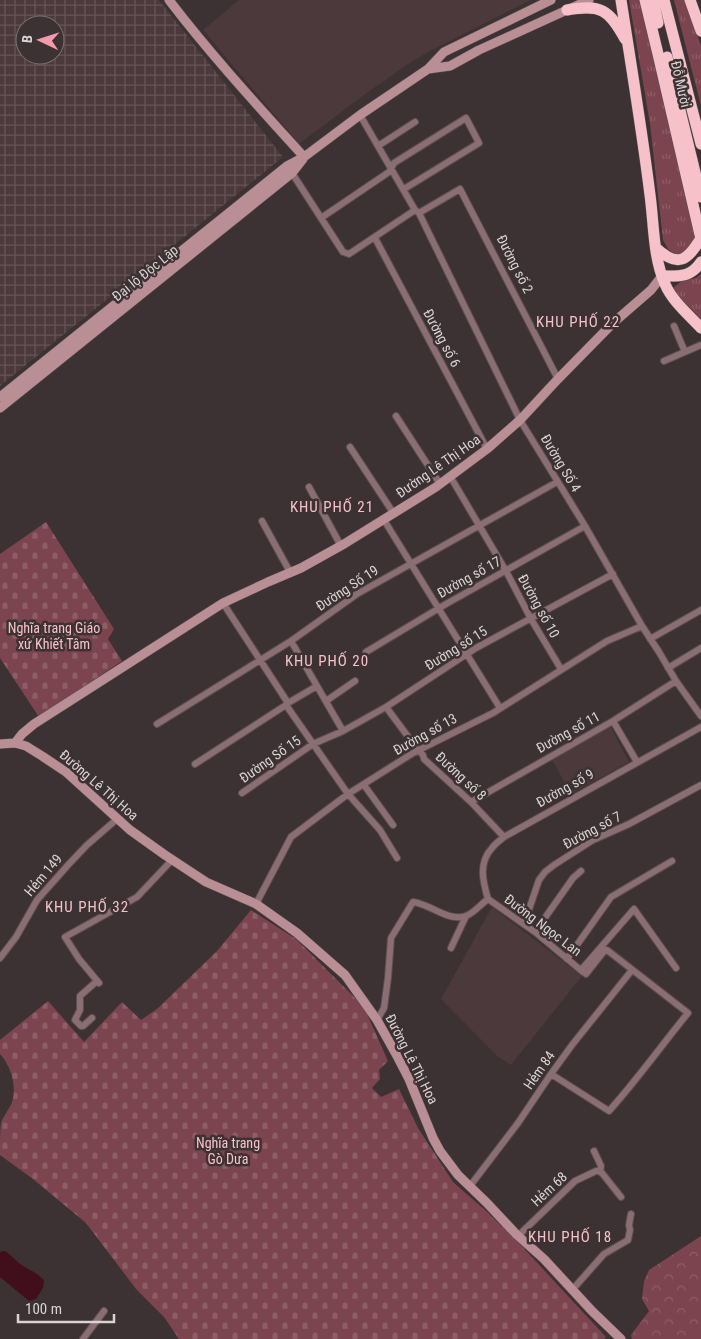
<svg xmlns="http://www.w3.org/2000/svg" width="701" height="1339" font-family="'Roboto Condensed',sans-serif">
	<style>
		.built { fill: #4b393c }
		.industrial { fill: url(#industrial-grid); fill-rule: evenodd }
		.grass { fill: url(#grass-tufts) }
		.forest { fill: url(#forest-crowns) }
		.cemetery { fill: url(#cemetery-stones) }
		.water { fill: #410e1c }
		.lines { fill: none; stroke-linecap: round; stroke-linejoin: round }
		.street-casing { stroke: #584e50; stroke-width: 8 }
		.secondary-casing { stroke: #584e50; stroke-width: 10 }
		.highway-casing { stroke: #584e50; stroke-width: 12 }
		.street { stroke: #8a6e73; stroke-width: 6 }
		.secondary { stroke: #ba8e95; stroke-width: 9 }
		.highway { stroke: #f7c1ca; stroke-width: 11 }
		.labels { text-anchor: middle; stroke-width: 5; stroke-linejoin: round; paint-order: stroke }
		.street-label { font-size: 14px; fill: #d9d3d4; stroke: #3c3133 }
		.park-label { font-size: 14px; fill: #f8c0c9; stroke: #3c3133 }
		.neighbourhood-label { font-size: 15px; letter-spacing: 1px; fill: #f5c1c9; stroke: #3c3133 }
	</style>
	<defs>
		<pattern id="industrial-grid" width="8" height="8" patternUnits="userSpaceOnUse" patternTransform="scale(1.25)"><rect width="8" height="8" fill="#4b393c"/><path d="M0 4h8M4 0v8" fill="none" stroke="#645557"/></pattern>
		<pattern id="grass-tufts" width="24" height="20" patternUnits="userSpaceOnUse" patternTransform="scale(1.25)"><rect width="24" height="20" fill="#7c444f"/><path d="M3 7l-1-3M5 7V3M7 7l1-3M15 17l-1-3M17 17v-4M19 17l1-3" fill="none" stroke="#8e5e67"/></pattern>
		<pattern id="forest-crowns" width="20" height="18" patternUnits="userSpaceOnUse" patternTransform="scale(1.25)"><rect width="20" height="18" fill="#7c444f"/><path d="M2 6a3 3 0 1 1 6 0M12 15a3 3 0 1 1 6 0" fill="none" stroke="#8e5e67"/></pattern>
		<pattern id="cemetery-stones" width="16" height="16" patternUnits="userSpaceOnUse" patternTransform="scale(1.25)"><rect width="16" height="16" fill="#7c444f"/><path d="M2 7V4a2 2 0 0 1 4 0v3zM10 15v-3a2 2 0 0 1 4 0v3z" fill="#8e5e67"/></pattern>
	</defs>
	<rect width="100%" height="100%" fill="#3c3133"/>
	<!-- built -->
	<path class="built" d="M239,0H531L432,50L408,64L364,95L299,144L203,30Z
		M610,726L629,762L571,794L551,758Z
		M492,907L582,976L511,1065L497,1056L441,999Z"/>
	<!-- industrial -->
	<path class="industrial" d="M0,0H159L283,157L0,386ZM25,25H55V55H25Z"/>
	<!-- grass -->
	<path class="grass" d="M629,0H640L695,232L694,247L677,256L668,249L663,240L650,124Z
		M674,0H686L701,46V106Z
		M701,274V319L679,297L673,288L683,280L696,278Z"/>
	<!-- forest -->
	<path class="forest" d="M701,1236V1339H632L631,1335L649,1311L642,1299L644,1281L649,1270Z"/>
	<!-- cemetery -->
	<path class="cemetery" d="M46,522L114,629L108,639L122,661L39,717L0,658V554Z
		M251,910L296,939L364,1007L388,1061L379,1070L380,1079L372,1088L381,1097L399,1089L418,1128L453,1182L485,1210L517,1241L606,1337L604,1339H179L164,1317L136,1289L86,1223L33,1179L0,1155C0,1146 0,1130 1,1123C3,1116 9,1110 12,1102C17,1086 11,1066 0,1054V1040L48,1001L84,1042L122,1002L141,1020L157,1009L217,951Z"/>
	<!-- water -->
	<path class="water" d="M2,1251H5L8,1253L20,1264L37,1274L44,1280L43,1288L36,1299L29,1301L0,1277V1253Z"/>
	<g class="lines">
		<defs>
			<path id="street" d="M360,115L415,210L419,213L520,420L585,526L642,626L659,652L676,681L701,716
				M378,146L415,122
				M292,173L343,252L349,254L415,210
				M419,213L460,189L558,379
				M321,218L389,172L394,163L466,118L479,143L404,189
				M375,238L487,449
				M674,326L685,352
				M664,361L701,345
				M396,416L440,484
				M350,447L394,514
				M450,476L506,571L531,619L561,669
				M309,487L341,546
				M384,520L500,708
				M262,521L290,572
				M223,603L288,703L286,705L348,794L380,830L397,858
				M650,639L701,610
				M291,641L343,731
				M366,652L446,604L585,526
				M668,668L701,648
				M326,701L355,681
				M288,703L317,686
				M386,707L418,750L423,755L424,759L471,802L504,837
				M613,721L637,762
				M157,724L291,641L357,594L557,482
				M195,764L286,705
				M364,785L393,825
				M242,793L313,744L343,731L386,707L476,648L613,574
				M471,802L613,721L676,681
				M488,899C483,882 478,863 492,848C495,844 500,840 504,837L701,727
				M488,899L535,932L583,972
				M256,904L291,837L348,794L413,753L493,713L607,641L642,626
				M524,924L539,880L545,872L554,865L593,840L629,824L701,785
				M535,932L573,878L581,871
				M451,948L466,916
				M0,958L16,937L37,900L68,865L87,845L117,819
				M567,959L611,897L672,861
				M581,970L634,909L676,968
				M99,983L79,959L65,937L137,897L172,860
				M92,1018L83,1026H81L75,1020L80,1010V996L97,981
				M377,1020L384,1008L388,978L391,938L413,902C431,904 447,922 466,916C474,913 481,904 488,899
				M551,1074L609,1111C637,1080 661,1046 688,1013L607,950H605L586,974
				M594,1151L601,1166L600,1172
				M470,1186L518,1123L551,1074L572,1045L632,970
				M518,1236L575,1181L596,1171H599L602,1173L621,1197
				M573,1289L604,1254L628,1240L630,1230L629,1225L631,1214
				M83,1339L104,1311"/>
			<path id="secondary" d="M169,0C211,55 258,106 304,157
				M428,69L450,66L479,50L589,0
				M0,397L287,166L304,157L360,115L428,69L444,52L551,0
				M0,408L292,173L303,159
				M15,743L22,734L34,724L223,603L268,582L301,568L344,544L436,487L487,449L520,420L558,379L613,323L651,290L662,276
				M0,744L15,743L26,746L42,756L66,772L130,830L165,855L206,882L256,904L297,933L345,975L377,1020L396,1054L409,1079L433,1138L440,1151L458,1175L487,1203L516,1234L544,1259L592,1311L621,1339"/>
			<path id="highway" d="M621,0C631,65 642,130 650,195C654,224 653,257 665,284C672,301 689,315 701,328
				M645,0L658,54L701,239
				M653,0L658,23
				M664,0L701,144
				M690,0L701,31
				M567,10C600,4 609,9 625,39
				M667,57L701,197
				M656,248C678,268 687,261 701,238
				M662,276C679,276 690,278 701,262"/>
		</defs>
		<!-- street casing -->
		<use href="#street" class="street-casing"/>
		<!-- secondary casing -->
		<use href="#secondary" class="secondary-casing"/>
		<!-- highway casing -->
		<use href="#highway" class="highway-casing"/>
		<!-- street -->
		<use href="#street" class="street"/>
		<!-- secondary -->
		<use href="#secondary" class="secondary"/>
		<!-- highway -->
		<use href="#highway" class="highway"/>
	</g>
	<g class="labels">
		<!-- street labels -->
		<g class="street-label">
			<text transform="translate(681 84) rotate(77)" y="5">Đỗ Mười</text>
			<text transform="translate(515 264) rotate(63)" y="5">Đường số 2</text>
			<text transform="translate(145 273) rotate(-39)" y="5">Đại lộ Độc Lập</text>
			<text transform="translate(442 338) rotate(62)" y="5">Đường số 6</text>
			<text transform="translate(561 463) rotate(59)" y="5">Đường Số 4</text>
			<text transform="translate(438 466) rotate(-35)" y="5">Đường Lê Thị Hoa</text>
			<text transform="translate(469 577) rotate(-29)" y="5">Đường số 17</text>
			<text transform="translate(347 588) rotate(-33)" y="5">Đường Số 19</text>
			<text transform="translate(539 606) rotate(61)" y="5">Đường số 10</text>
			<text transform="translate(456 648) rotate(-32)" y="5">Đường số 15</text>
			<text transform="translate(568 732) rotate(-29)" y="5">Đường số 11</text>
			<text transform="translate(425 734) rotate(-29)" y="5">Đường số 13</text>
			<text transform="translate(270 759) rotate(-35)" y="5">Đường Số 15</text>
			<text transform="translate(461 776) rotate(43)" y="5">Đường số 8</text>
			<text transform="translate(99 785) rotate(41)" y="5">Đường Lê Thị Hoa</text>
			<text transform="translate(565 788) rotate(-29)" y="5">Đường số 9</text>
			<text transform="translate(592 830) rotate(-28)" y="5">Đường số 7</text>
			<text transform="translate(43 875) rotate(-50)" y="5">Hẻm 149</text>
			<text transform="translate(543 925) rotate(37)" y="5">Đường Ngọc Lan</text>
			<text transform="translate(412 1059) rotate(63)" y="5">Đường Lê Thị Hoa</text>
			<text transform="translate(539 1070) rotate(-55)" y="5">Hẻm 84</text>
			<text transform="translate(549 1189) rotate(-43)" y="5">Hẻm 68</text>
		</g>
		<!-- park labels -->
		<g class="park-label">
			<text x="54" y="633">Nghĩa trang Giáo<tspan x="54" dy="16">xứ Khiết Tâm</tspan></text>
			<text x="228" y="1148">Nghĩa trang<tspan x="228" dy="16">Gò Dưa</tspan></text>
		</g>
		<!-- neighbourhood labels -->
		<g class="neighbourhood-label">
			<text x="578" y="327">KHU PHỐ 22</text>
			<text x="332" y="512">KHU PHỐ 21</text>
			<text x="327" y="666">KHU PHỐ 20</text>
			<text x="87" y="912">KHU PHỐ 32</text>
			<text x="570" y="1242">KHU PHỐ 18</text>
		</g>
	</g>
	<!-- north arrow -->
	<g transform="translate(40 40) rotate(274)"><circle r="24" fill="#3c3133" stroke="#7b7273"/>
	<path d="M0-4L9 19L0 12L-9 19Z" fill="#f39aab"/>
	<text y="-8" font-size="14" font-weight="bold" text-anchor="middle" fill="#d9d3d4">B</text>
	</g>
	<!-- scale -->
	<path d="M18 1314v8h96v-8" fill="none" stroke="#d9d3d4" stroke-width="2.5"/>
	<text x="25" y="1314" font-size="15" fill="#d9d3d4" stroke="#3c3133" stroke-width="4" paint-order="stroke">100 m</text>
</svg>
